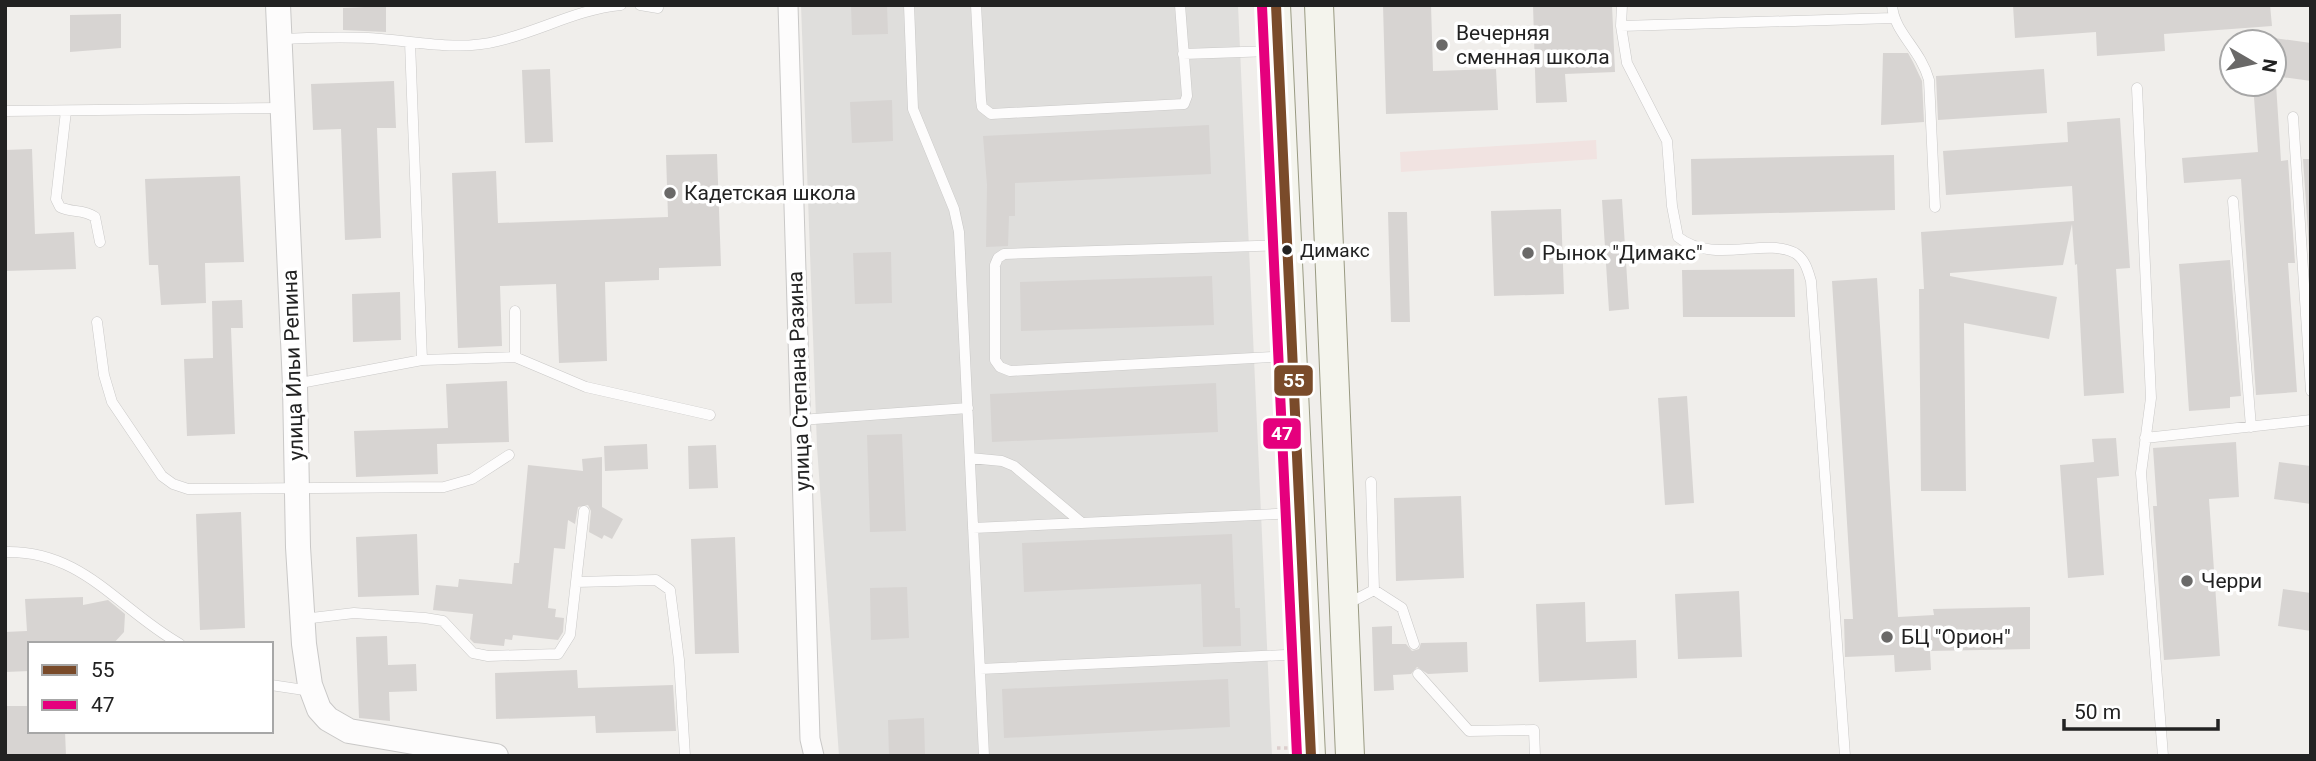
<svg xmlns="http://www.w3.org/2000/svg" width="2316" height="761" font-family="Roboto,sans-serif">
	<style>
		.residential { fill: #dfdedc }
		.commercial { fill: #f1e3e1 }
		.building { fill: #d7d4d2 }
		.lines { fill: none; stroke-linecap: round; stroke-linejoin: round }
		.service-casing { stroke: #c9c8c7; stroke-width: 11 }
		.minor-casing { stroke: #c9c8c7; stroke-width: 21 }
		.tertiary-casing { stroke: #c9c8c7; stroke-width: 26 }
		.secondary-casing { stroke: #999a82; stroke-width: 30 }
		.path { stroke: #dccecd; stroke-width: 3.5; stroke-dasharray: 3.5 3.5; stroke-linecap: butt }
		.service { stroke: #fdfcfc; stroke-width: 10 }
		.minor { stroke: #fdfcfc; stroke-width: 19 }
		.tertiary { stroke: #fdfcfc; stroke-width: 24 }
		.secondary { stroke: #f4f4ed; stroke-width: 28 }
		.bus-1-casing { stroke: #fff; stroke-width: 16 }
		.bus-2-casing { stroke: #fff; stroke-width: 16 }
		.bus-1 { stroke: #7a4b2a; stroke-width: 10 }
		.bus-2 { stroke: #e5007d; stroke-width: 10 }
		.poi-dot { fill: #6a6968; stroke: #fff; stroke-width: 2.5 }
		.bus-dot { fill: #222; stroke: #fff; stroke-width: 2.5 }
		.labels { text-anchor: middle; stroke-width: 7; stroke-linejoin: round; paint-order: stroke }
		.bus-label { font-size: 19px; fill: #222; stroke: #fff; text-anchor: start }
		.poi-label { font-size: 21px; fill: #222; stroke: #fff; text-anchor: start }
		.street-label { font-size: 21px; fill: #222; stroke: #fff }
		.line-badge { stroke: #fff; stroke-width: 2.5 }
		.badge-label { font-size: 19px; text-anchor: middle; font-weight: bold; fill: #fff }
	</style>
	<rect width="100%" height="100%" fill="#f0eeeb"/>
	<!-- residential -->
	<path class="residential" d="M801,5H1238L1272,756H839L817,447Z"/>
	<!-- commercial -->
	<path class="commercial" d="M1596,140L1597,159L1401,172L1400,152Z"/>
	<!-- building -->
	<path class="building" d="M851,5H887L888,34L852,35Z
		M1383,5H1431L1433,71L1496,69L1498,110L1386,114Z
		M1533,5H1612L1615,72L1565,74L1567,102L1536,103Z
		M2013,5H2270L2272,26L2164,34L2165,51L2097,56L2096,32L2015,38Z
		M386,6V32L343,30V8Z
		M121,14V48L70,52V15Z
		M2274,38L2311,43V81L2274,76Z
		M1883,53H1908L1913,62L1922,81L1924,122L1881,125Z
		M550,69L553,142L525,143L522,70Z
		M2044,69L2047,113L1938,120L1936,76Z
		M394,81L396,128H377L381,238L345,240L341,129L313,130L311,84Z
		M2253,84H2276L2281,161L2288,160L2295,263H2288L2297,392L2256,395L2241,179L2184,183L2182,158L2258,152Z
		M892,100L893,141L852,143L850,102Z
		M2120,118L2130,268L2116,269L2124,393L2084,396L2077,264L2075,265L2072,224L2063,265L1950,273V276L2057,297L2049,339L1964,323L1966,491H1921L1919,289H1924L1921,232L2074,221L2072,186L1946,195L1943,151L2068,142L2067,122Z
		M1209,125L1211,174L1015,183V216H1009L1008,246L986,247L987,185L983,136Z
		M32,149L35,234L74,232L76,269L5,271V150Z
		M717,154L721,266L659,268V280L605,282L607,361L559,363L556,284L500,286L502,346L458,348L452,173L496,171L498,223L668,217L666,155Z
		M1894,155L1895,210L1692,215L1691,159Z
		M2303,159H2311V262H2310Z
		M240,176L244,262L205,263L206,303L161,305L158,265H149L145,179Z
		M1622,199L1629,309L1609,311L1602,200Z
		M1561,209L1564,294L1494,296L1491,211Z
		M1388,212H1407L1410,322H1391Z
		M891,252L892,303L855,304L853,253Z
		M2230,260L2241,396L2230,397V408L2189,411L2179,264Z
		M1794,269L1795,317H1683L1682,270Z
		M1212,276L1214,325L1021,331L1020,282Z
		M1877,278L1898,617L1934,615L1933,609L2030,607V649L1930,651L1931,670L1895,672L1894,655L1845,657L1844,619H1853L1832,281Z
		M400,292L401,340L353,342L352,294Z
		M242,300L243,328H231L235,434L187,436L184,359L213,358L212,301Z
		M507,381L509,442L437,444L438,474L356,477L354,431L448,428L446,384Z
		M1216,383L1218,432L992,442L990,394Z
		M1687,396L1694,503L1665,505L1658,398Z
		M902,434L906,531L870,532L867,435Z
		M2116,438L2119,476L2097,478L2104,575L2068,578L2060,465L2094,462L2092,439Z
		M2236,442L2239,497L2209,499L2220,656L2164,660L2153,506H2157L2153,448Z
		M647,444L648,469L605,471L604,446Z
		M716,445L718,488L689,489L688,446Z
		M602,457V507L623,519L612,539L604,535L602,539L589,532L591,511L588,505L578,507L575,524L568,520L565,549L554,548L548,608L556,609L555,617L564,618L563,632L558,640L513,635L512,640L505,639L504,646L474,643L470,639L473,614L433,610L436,585L458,587L459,579L512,584L514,563H519L528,465L583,471L582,459Z
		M2279,462L2311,466V504L2274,499Z
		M1461,496L1464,578L1396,581L1394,498Z
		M241,512L245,628L200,630L196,514Z
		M417,534L419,595L358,597L356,537Z
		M1232,534L1235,608H1240L1241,646L1203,647L1201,584L1024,592L1022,543Z
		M735,537L739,653L695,654L691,539Z
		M907,587L909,638L871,640L870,588Z
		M2283,589L2311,593V631L2278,626Z
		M1739,591L1742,657L1678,659L1675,594Z
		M83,597V605L108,600L125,614L124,632L113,644H30V671L5,672V632L27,631L25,599Z
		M1585,602L1586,642L1636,640L1637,678L1539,682L1536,604Z
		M1392,626V644H1406L1412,651L1419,649L1421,643L1467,642L1468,672L1428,674L1417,667L1411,674L1393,675L1394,690L1374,691L1372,627Z
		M387,636L388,665L416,664L417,691L389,692L390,721L359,718L356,637Z
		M577,670L578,688L673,685L676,731L596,733L595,716L496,719L495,673Z
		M1228,679L1230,727L1004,738L1002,689Z
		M5,706H30V731H65L66,756H5Z
		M924,718L925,756H889L888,720Z"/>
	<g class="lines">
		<defs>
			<path id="service" d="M640,5L658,8
				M909,5L913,109L954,209L959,232L984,756
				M976,5L981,100L982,107L991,114L1184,104L1187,96L1180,5
				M1622,5L1621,26L1893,18
				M1892,5C1894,33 1920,48 1929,80L1935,207
				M1621,26L1627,63L1667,141L1672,206L1678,237C1713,265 1765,237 1795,253C1805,259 1808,271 1811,281L1845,756
				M279,39C312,38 347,36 381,39C419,42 460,51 498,41C540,31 578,9 621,5
				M410,42L422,360
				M1183,54L1274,51
				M2137,88L2151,398L2141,473L2163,756
				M5,111L281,108
				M66,111L56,199L60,207C72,213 83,209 95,217L100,242
				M2293,117L2311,391
				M2233,201L2251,427
				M1284,245L1004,254L998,258L995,265V360L1000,367L1010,371L1292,356
				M97,322L104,375L112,402L162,476L173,484L188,489L444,487L472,479L509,455
				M515,357V311
				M295,384L422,360L515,357L586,387L710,415
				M800,420L968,408
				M2145,438L2311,420
				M970,458L1002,461L1014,466L1082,523
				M1371,482L1374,590
				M973,528L1299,513
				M5,552C83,550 118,609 180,644
				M576,582L656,580L670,590L679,660L685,756
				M1347,604L1374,590L1402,608L1414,644
				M303,619L354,613L425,618L443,621L473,653L488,656L558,654L570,635L584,511
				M980,669L1306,654
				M1418,674L1469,731L1534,730L1535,756
				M271,685L311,691"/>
			<path id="minor" d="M788,5L810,739L814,756"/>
			<path id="tertiary" d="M278,5L295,385L298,547L304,644L310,685L319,709L328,719L349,731L496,756"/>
			<path id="secondary" d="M1276,5L1311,756
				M1319,5L1350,756"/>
		</defs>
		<!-- service casing -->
		<use href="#service" class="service-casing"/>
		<!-- minor casing -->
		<use href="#minor" class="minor-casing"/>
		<!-- tertiary casing -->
		<use href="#tertiary" class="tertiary-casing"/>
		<!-- secondary casing -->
		<use href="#secondary" class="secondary-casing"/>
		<!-- path -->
		<path class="path" d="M1277,748H1288"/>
		<!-- service -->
		<use href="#service" class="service"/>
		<!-- minor -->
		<use href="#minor" class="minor"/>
		<!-- tertiary -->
		<use href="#tertiary" class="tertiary"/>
		<!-- secondary -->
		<use href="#secondary" class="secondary"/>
		<defs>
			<path id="bus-1" d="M1276,5L1311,756"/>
			<path id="bus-2" d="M1262,6L1297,756"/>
		</defs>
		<!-- bus-1 casing -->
		<use href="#bus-1" class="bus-1-casing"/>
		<!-- bus-2 casing -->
		<use href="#bus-2" class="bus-2-casing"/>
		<!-- bus-1 -->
		<use href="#bus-1" class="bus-1"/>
		<!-- bus-2 -->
		<use href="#bus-2" class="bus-2"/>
	</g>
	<!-- markers -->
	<g class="poi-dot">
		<circle cx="1442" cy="45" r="7"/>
		<circle cx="670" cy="193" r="7"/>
		<circle cx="1528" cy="253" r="7"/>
		<circle cx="2187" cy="581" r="7"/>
		<circle cx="1887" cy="637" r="7"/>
	</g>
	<circle class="bus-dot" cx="1287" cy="250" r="6"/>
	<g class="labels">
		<!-- bus labels -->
		<g class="bus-label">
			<text x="1300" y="257">Димакс</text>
		</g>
		<!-- poi labels -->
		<g class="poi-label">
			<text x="1456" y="40">Вечерняя<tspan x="1456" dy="24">сменная школа</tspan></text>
			<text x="684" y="200">Кадетская школа</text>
			<text x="1542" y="260">Рынок "Димакс"</text>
			<text x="2201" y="588">Черри</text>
			<text x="1901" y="644">БЦ "Орион"</text>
		</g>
		<!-- street labels -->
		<g class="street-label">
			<text transform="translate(293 365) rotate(-92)" y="7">улица Ильи Репина</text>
			<text transform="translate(799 381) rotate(-92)" y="7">улица Степана Разина</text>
		</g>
	</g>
	<g class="line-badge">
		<rect x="1273" y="364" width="41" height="33" rx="7" fill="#7a4b2a"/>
		<rect x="1262" y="417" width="40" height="33" rx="7" fill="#e5007d"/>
	</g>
	<g class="badge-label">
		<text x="1294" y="387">55</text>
		<text x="1282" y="440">47</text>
	</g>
	<!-- border -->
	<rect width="2316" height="761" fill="none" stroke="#222222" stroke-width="14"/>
	<!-- legend -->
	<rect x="28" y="642" width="245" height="91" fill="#ffffff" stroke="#a7a7a7" stroke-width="2"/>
	<rect x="42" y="665" width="35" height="10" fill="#7a4b2a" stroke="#a7a7a7" stroke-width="2"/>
	<text x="91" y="677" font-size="21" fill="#222222">55</text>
	<rect x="42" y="700" width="35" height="10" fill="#e5007d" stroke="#a7a7a7" stroke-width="2"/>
	<text x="91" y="712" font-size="21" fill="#222222">47</text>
	<!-- north arrow -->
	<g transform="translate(2253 63) rotate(99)"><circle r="33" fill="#ffffff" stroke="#a7a7a7" stroke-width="2"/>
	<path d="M0-5L12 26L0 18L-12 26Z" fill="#6a6968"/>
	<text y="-10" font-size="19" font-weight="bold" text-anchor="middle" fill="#222222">N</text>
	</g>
	<!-- scale -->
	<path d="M2064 719v10h154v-10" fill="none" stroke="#222222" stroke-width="3.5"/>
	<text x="2074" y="719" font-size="21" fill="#222222" stroke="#ffffff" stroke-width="5" paint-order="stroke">50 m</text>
</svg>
